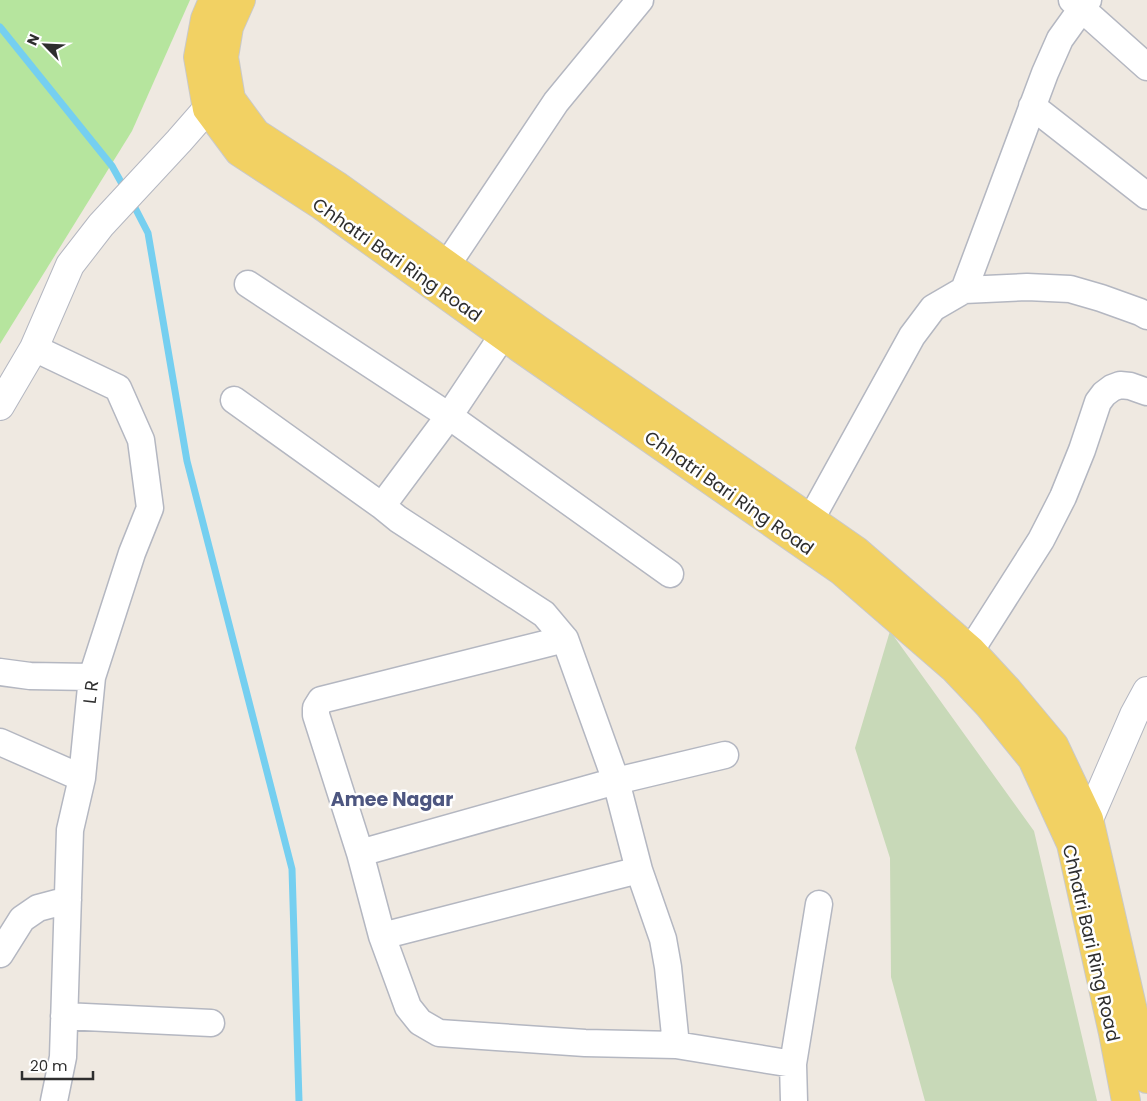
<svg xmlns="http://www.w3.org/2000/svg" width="1147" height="1101" font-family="Poppins,sans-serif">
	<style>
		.green { fill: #b6e59e }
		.cemetery { fill: #c8d9b8 }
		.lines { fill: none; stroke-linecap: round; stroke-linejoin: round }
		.stream { stroke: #75cff0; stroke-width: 7 }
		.minor-casing { stroke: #b4b7c1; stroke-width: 29 }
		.tertiary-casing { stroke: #b4b7c1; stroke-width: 30 }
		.primary-casing { stroke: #c9c9c9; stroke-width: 30 }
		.minor { stroke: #fff; stroke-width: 26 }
		.tertiary { stroke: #fff; stroke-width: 28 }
		.primary { stroke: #f2d163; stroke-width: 28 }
		.labels { text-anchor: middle; stroke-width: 5; stroke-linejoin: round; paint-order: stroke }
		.street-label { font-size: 18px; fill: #2e2e2e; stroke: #fff }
		.neighbourhood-label { font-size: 19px; font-weight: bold; fill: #4d5680; stroke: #fff }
	</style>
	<rect width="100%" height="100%" fill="#efe9e1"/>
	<!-- green -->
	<path class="green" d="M0,0H190L132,131L0,344Z"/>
	<!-- cemetery -->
	<path class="cemetery" d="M890,631L1034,831L1097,1101H925L891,977L890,858L855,748Z"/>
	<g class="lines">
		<!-- stream -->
		<path class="stream" d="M0,27L112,166L126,191
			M131,200L148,233L187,461L292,869L299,1101"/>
		<defs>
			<path id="minor" d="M1072,0L1147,67
				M1032,106L1147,196
				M447,265L556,102L640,0
				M248,284L449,416L670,574
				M964,290L1045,73L1060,39L1088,0
				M503,335L449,416L382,506L398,519L544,614L565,639L616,781L639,870L663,939L668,967L676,1045
				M34,348L118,388L141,440L150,508L132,553L92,677L82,778L70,830L63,1057L54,1101
				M234,400L382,506
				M811,519L912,336L933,308L964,290L1027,287L1070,289L1101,298L1140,312L1147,316
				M565,639L321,700L316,708V715L360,853L382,936L408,1007L420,1022L439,1033L585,1043L676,1045L793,1064
				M971,650L1041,540L1063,497L1082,450L1098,402L1104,394L1112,388L1120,385L1130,386L1147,392
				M0,672L30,676L92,677
				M0,742L82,778
				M360,853L616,781L725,755
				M382,936L639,870
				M0,954L22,919L38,908L68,900
				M64,1016L211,1023
				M794,1101L793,1064L819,904"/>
			<path id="tertiary" d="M0,406L34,348L70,265L101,225L179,141L207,109
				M1078,835L1089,819L1134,715L1147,691"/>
			<path id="primary" d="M213,0L205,19L198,57L207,109L239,152L322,206L521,349L841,571L954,669L989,706L1032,759L1071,844L1113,1033L1126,1101
				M241,0L229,27L224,57L231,99L256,133L336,185L536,328L857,551L971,650L1008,690L1054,745L1089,819L1137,1028L1147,1079"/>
		</defs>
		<!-- minor casing -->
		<use href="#minor" class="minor-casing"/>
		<!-- tertiary casing -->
		<use href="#tertiary" class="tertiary-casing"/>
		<!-- primary casing -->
		<use href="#primary" class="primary-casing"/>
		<!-- minor -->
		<use href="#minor" class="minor"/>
		<!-- tertiary -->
		<use href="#tertiary" class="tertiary"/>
		<!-- primary -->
		<use href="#primary" class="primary"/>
	</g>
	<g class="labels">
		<!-- street labels -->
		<g class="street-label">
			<text transform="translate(397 260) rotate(35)" y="6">Chhatri Bari Ring Road</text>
			<text transform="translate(729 493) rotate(35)" y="6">Chhatri Bari Ring Road</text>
			<text transform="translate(91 692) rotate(-83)" y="6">L R</text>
			<text transform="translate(1091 943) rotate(77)" y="6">Chhatri Bari Ring Road</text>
		</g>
		<!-- neighbourhood labels -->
		<g class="neighbourhood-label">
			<text x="392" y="806">Amee Nagar</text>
		</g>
	</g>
	<!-- north arrow -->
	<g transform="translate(45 45) rotate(294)" stroke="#ffffff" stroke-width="4" paint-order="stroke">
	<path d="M0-4L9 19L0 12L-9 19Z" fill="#2e2e2e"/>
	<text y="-8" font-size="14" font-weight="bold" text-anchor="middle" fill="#2e2e2e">N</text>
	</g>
	<!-- scale -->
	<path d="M22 1071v8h71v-8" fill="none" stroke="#2e2e2e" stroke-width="2.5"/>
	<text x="30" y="1071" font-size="15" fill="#2e2e2e" stroke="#ffffff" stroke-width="4" paint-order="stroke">20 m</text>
</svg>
